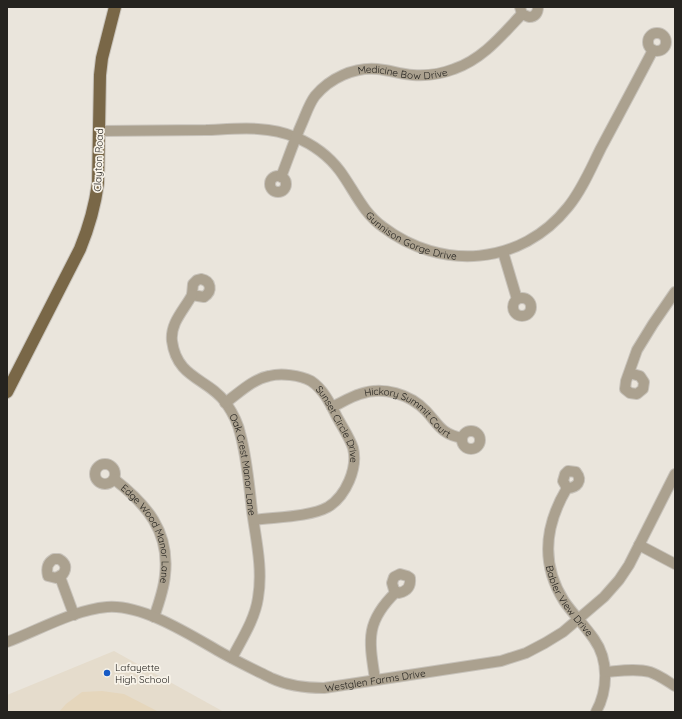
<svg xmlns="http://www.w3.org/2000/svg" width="682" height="719" font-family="Quicksand,sans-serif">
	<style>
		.built { fill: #e5dccc }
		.green { fill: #e5d6bc }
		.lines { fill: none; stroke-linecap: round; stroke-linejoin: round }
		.minor-casing { stroke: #c7c2ba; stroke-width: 12 }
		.major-casing { stroke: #c7c2ba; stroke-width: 14 }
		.minor { stroke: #aba18f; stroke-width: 10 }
		.major { stroke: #796747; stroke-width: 12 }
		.poi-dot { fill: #165ac5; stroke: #f8f3e9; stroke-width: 1.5 }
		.labels { text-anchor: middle; stroke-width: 3.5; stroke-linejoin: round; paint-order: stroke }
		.street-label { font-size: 10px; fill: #25231f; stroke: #f8f3e9 }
		.poi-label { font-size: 10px; fill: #25231f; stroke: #f8f3e9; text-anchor: start }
	</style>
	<rect width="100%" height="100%" fill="#eae5dc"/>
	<!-- built -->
	<path class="built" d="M114,651L224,712H7V695Z"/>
	<!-- green -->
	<path class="green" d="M102,691L124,694L159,712H59L66,704L82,692Z"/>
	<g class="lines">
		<defs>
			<g id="minor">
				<path d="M520,7L522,14L529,17C535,17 538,13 538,7"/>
				<circle cx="657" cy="42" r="9"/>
				<path id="s1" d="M99,131C135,131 171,130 206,130C235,129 267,125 295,137C312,144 328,155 340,171C354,190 363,213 383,227C441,271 521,266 568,207C582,190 591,168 601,148C618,116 636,83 653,50"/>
				<circle cx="278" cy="184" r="8"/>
				<path id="s2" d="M281,177C288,159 294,141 302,123C306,114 309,104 315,96C330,78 354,67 377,69C389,70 400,74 413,75C427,76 441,74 454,69C483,59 502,35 522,14"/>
				<path d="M503,252L517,299"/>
				<path d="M201,279C211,281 213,291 204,297L192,295L193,284L197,280Z"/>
				<path id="s3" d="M192,295C184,310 170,323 172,341C177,379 208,378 226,403C232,412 238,423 240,433C247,458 249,485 252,511C256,540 263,569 258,598C255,619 242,639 232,658"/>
				<circle cx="522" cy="307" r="9"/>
				<path d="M629,373L640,376L644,382L643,389L637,394L630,393L625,389L626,381L637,350L653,324L675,292"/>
				<path id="s4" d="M225,403C239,393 253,379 269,376C281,373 300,375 311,381C323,389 330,403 336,415C341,425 350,438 353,448C358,468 346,496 328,507C310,517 275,517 254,520"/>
				<path id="s5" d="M332,407C341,403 350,397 360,394C383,386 410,394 426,411C439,425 441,434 462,438"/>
				<circle cx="471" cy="440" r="9"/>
				<circle cx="105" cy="474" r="10"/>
				<path d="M568,471L576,472C583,481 577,488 567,488L563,481L565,474Z"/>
				<path id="s6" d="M114,479C146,504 170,531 165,575C164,589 159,603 154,617"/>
				<path id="s7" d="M567,488C545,525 540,563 564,601C573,614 585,626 594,639C609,660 608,690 596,712"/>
				<path d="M639,545L675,564"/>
				<path d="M54,559H59C66,563 67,568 63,574L56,578L48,576C46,568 47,563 54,559Z"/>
				<path d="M400,574L407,576L410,578C411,587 407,591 399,593L394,590L392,583L394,577Z"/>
				<path d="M60,577L74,615"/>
				<path id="s8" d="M7,642C39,630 73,610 107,607C143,604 192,636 222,653C238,662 255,670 271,678C288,686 305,688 324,688L501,661L526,653L545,643L563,632L604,597L619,580L629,565L675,474"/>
				<path d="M606,672C619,671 636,668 650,672C659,675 667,681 675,686"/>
				<path d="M375,679C369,640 365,622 396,592"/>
			</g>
			<path id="major" d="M7,392L80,249C89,227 95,206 98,183L100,75L102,58L115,7"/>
		</defs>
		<!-- minor casing -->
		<use href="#minor" class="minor-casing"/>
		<!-- major casing -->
		<use href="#major" class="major-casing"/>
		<!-- minor -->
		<use href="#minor" class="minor"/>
		<!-- major -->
		<use href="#major" class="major"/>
	</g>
	<!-- markers -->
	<circle class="poi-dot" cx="107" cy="673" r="4"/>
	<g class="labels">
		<!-- street labels -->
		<g class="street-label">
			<text dy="4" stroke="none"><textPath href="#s2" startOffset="184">Medicine Bow Drive</textPath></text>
			<text transform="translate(98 160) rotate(-88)" y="4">Clayton Road</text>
			<text dy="4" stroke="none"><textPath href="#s1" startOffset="355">Gunnison Gorge Drive</textPath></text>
			<text dy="4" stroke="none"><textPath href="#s5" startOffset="86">Hickory Summit Court</textPath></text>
			<text dy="4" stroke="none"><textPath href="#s4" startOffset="147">Sunset Circle Drive</textPath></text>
			<text dy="4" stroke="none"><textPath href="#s3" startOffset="201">Oak Crest Manor Lane</textPath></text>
			<text dy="4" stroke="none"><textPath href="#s6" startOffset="67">Edge Wood Manor Lane</textPath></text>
			<text dy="4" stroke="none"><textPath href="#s7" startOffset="122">Babler View Drive</textPath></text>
			<text dy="4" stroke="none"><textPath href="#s8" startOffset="393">Westglen Farms Drive</textPath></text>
		</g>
		<!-- poi labels -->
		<g class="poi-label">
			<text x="115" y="671">Lafayette<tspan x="115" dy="12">High School</tspan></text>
		</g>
	</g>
	<!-- border -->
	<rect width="682" height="719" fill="none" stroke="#25231f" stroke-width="16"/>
</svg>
